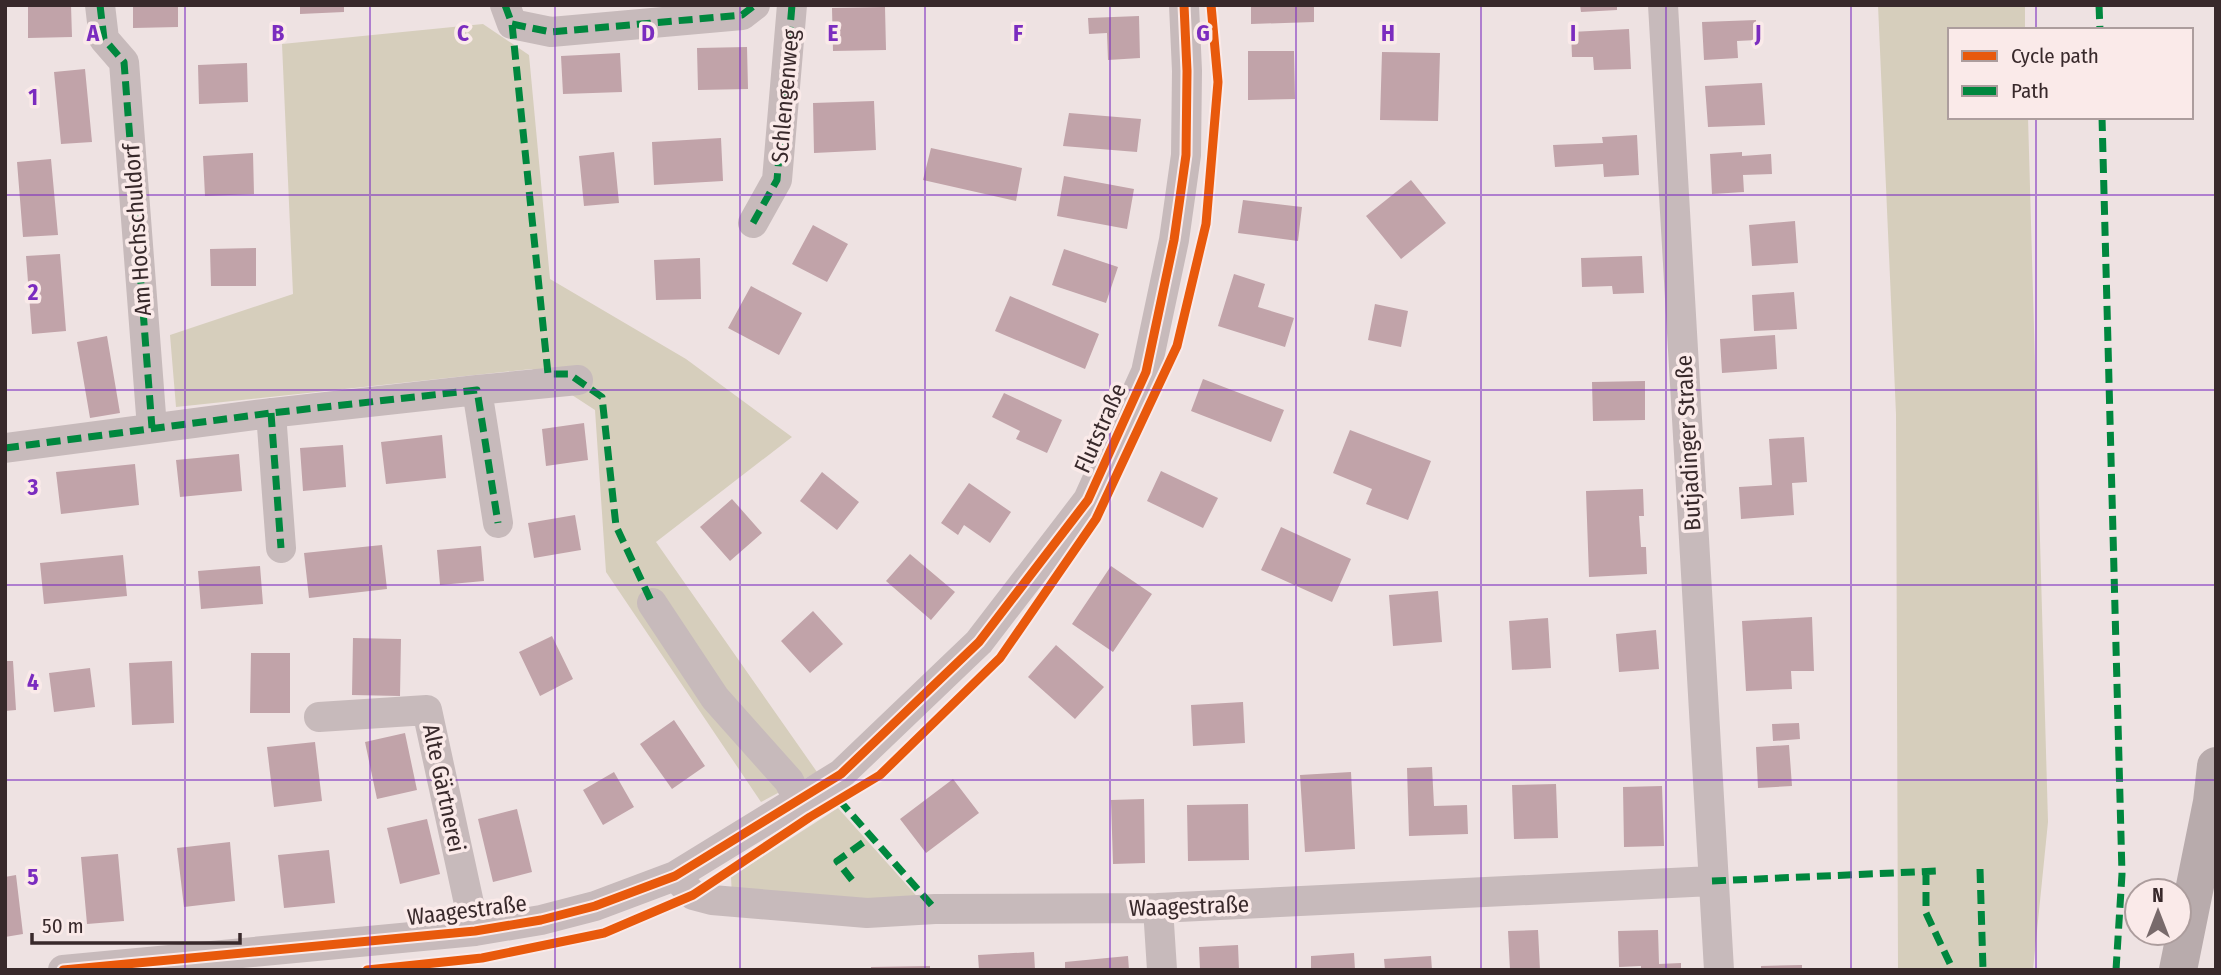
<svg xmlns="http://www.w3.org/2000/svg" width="2221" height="975" font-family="'Fira Sans Condensed',sans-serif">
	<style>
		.green { fill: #d6cebc }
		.building { fill: #c1a3a9 }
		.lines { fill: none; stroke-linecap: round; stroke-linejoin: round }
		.minor { stroke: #c7babb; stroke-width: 30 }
		.secondary { stroke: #b8abac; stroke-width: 38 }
		.quiet { stroke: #00873e; stroke-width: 7; stroke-dasharray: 14 7; stroke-linecap: butt }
		.cycleway-casing { stroke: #faeae9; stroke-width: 13 }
		.cycleway { stroke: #e8590c; stroke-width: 9 }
		.grid { fill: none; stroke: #7b2cbf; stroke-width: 2; stroke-opacity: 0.55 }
		.labels { text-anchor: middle; stroke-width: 7; stroke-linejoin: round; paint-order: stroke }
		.street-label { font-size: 23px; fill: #38292b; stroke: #faeae9 }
		.grid-label { font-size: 23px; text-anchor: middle; font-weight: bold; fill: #7b2cbf; stroke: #faeae9; stroke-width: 7; stroke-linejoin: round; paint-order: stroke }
	</style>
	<rect width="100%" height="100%" fill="#eee2e2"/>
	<!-- green -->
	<path class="green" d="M1878,5H2025V30H1950V117H2028L2048,822L2033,970H1898L1896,414Z
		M483,24L529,55L550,279L686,359L792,437L656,542L817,772L761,802L606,572L595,410L532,369L176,407L170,335L293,294L282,44Z
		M838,808L922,902L732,897L731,877Z"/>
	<!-- building -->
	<path class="building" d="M28,5H71L72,37L28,38Z
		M133,5H178V27L133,28Z
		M300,5H344V12L300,14Z
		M1251,5H1314V22L1251,24Z
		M1580,5H1617V10L1581,12Z
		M885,7L886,50L833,51L832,8Z
		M1139,16L1140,58L1108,60L1107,33L1089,34L1088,18Z
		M1756,20L1757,40L1737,41L1738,58L1704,60L1702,22Z
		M1629,29L1631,69L1594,70L1593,57H1572L1571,32Z
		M747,47L748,89L698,90L697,48Z
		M1248,51H1294L1295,99L1248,100Z
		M1382,52L1440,53L1438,121L1380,120Z
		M620,53L622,92L563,94L561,56Z
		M247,63L248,102L199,104L198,65Z
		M85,69L92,142L61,144L54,72Z
		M1762,83L1765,125L1708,127L1705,86Z
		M874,101L876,150L814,153L813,103Z
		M1069,113L1141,119L1137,152L1063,146Z
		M1637,135L1639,175L1604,177L1603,164L1555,167L1553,145L1603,143L1602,137Z
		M721,138L723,181L654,185L652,142Z
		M931,148L1022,168L1016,201L923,180Z
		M614,152L619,203L584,206L579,156Z
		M1742,152V156L1771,154L1772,174L1743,175L1744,192L1712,194L1710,154Z
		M253,153L254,194L205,196L203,156Z
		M51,159L58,235L23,237L17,162Z
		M1064,176L1134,189L1127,229L1057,216Z
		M1411,180L1446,223L1401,259L1366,216Z
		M1243,200L1302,207L1298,241L1238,233Z
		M1795,221L1798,263L1752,266L1749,225Z
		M813,225L848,244L827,282L792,264Z
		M256,248V286H211L210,249Z
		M1064,249L1118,267L1106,303L1052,285Z
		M60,254L66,331L32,334L26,256Z
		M1642,256L1644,293L1613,294L1612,286L1582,287L1581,258Z
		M700,258L701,299L656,300L654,260Z
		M1234,274L1265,284L1258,307L1294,318L1285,347L1218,326Z
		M751,286L802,313L779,355L728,328Z
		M1794,292L1797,329L1754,331L1752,295Z
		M1010,296L1099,334L1085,369L995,331Z
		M1375,304L1408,311L1401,347L1368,340Z
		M1775,335L1777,369L1722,373L1720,339Z
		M107,336L120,413L90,418L77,342Z
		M1203,379L1284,410L1271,442L1191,411Z
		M1645,381V420L1593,421L1592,382Z
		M1004,393L1062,420L1047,453L1016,439L1020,431L992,417Z
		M584,423L588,460L546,466L542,429Z
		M1350,430L1431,461L1408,520L1366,504L1372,489L1333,473Z
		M442,435L446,478L386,484L381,442Z
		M1804,437L1807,482L1792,483L1794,515L1741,519L1739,487L1772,485L1769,439Z
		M343,445L346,487L303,491L300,448Z
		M239,454L242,491L180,497L176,460Z
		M135,464L139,505L61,514L56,472Z
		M1161,471L1218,498L1203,528L1147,501Z
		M822,472L859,502L837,530L800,501Z
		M969,483L1011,512L990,543L964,525L958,535L941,523Z
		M1643,489L1644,516H1639L1641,547H1646L1647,574L1589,577L1586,491Z
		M732,499L762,533L730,561L700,527Z
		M575,515L581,550L534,558L528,523Z
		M1281,527L1351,559L1332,602L1261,570Z
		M382,545L387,589L309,598L304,553Z
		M481,546L484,581L440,585L437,550Z
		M910,554L955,592L931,620L886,581Z
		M123,555L127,596L44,604L40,563Z
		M260,566L263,604L201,609L198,571Z
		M1111,566L1152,594L1113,652L1072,624Z
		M1438,591L1442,642L1393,646L1389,595Z
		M813,611L843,644L810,673L781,641Z
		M1812,617L1814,671H1791L1792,689L1746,691L1742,621Z
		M1548,618L1551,668L1512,670L1509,621Z
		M1656,630L1659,669L1619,672L1616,634Z
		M552,636L573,679L540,696L519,652Z
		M353,638L401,639L400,696L352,695Z
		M1056,645L1104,687L1075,719L1028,677Z
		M251,653H290V713H250Z
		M5,661H13L16,710L5,711Z
		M172,661L174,723L132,725L129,663Z
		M90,668L95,707L54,712L49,673Z
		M1243,702L1245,743L1193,746L1191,705Z
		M674,720L705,766L672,789L640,744Z
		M1799,723L1800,739L1773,741L1772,724Z
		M405,733L417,790L377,799L365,742Z
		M315,742L322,801L274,807L267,747Z
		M1789,745L1792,786L1758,788L1756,747Z
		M1432,767L1434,806L1467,805L1468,834L1409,836L1407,768Z
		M614,772L634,807L603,825L583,790Z
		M1351,772L1355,849L1305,852L1300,775Z
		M953,779L979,813L926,853L900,819Z
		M1556,784L1558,838L1514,839L1512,785Z
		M1662,786L1664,846L1624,847L1623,787Z
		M1144,799L1145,863L1113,864L1111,800Z
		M1248,804L1249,860L1188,861L1187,805Z
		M517,809L532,872L493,882L478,819Z
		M427,819L440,874L400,884L387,828Z
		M230,842L235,901L184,907L177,848Z
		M329,850L335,903L284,908L278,855Z
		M118,854L124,921L87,924L81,857Z
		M16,875L23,934L5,937V877Z
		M1538,930L1540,970H1510L1508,931Z
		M1658,930L1659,964L1681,963V970H1641V966L1619,967L1618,931Z
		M1238,945L1239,970H1200L1199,947Z
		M1034,952L1035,970H979L978,955Z
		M1354,953L1355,970H1311V956Z
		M1128,956L1129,970H1065V962Z
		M1431,956L1432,970H1385L1384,959Z
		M1802,965V970H1761V966Z
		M930,966V970H871V967Z"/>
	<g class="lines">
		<!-- minor -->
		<path class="minor" d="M100,5L104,39L124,62L152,428
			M505,5L512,24L551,32L742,15L755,5
			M1663,5L1719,970
			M753,223L777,180L792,5
			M477,390L578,380
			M271,413L281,548
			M5,448L271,413L477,390L498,523
			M652,603L715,698L789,781L799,801
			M319,717L427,710L475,931
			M675,876L693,895L712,900L867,913L935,909L1158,908L1712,881
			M1158,908L1162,970
			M63,970L475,931L541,920L595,906L675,876L841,774L979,642L1088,500L1146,372L1174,240L1186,155L1187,71L1184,5"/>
		<!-- secondary -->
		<path class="secondary" d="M2178,970L2212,802L2216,766"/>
		<!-- quiet -->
		<path class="quiet" d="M100,5L104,39L124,62L152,428
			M505,5L512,24L548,374H569L602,397L616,526L652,603
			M2099,5L2100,30
			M512,24L551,32L742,15L755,5
			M2102,117L2122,874L2116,970
			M753,223L777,180L792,5
			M271,413L281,548
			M5,448L271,413L477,390L498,523
			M839,800L935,909
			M1980,869L1983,970
			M1926,871V913L1953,970
			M852,880L837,861L871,837
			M1712,881L1937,871"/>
		<defs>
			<path id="cycleway" d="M63,970L475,931L541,920L595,906L675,876L841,774L979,642L1088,500L1146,372L1174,240L1186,155L1187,71L1184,5
				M367,970L482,958L604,933L693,895L810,817L880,775L1000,658L1096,519L1177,346L1206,224L1218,82L1211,5"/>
		</defs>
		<!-- cycleway casing -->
		<use href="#cycleway" class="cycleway-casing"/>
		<!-- cycleway -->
		<use href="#cycleway" class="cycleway"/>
	</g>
	<!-- grid -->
	<path class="grid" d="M185,5V970M370,5V970M555,5V970M740,5V970M925,5V970M1110,5V970M1296,5V970M1481,5V970M1666,5V970M1851,5V970M2036,5V30M2036,117V970M5,195H2216M5,390H2216M5,585H2216M5,780H2216"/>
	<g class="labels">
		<!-- street labels -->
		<g class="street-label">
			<text transform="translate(785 96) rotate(-85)" y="8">Schlengenweg</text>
			<text transform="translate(137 230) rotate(-94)" y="8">Am Hochschuldorf</text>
			<text transform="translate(1100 428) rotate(-66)" y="8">Flutstraße</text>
			<text transform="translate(1688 443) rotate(-93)" y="8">Butjadinger Straße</text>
			<text transform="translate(444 788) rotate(78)" y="8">Alte Gärtnerei</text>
			<text transform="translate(1189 906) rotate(-2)" y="8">Waagestraße</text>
			<text transform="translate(467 910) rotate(-7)" y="8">Waagestraße</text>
		</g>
	</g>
	<g class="grid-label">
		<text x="93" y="41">A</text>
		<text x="278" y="41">B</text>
		<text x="463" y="41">C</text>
		<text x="648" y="41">D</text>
		<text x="833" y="41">E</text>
		<text x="1018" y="41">F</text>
		<text x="1203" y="41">G</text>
		<text x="1388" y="41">H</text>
		<text x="1573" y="41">I</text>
		<text x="1758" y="41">J</text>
		<text x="33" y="105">1</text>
		<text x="33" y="300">2</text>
		<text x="33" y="495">3</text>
		<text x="33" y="690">4</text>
		<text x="33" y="885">5</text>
	</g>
	<!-- border -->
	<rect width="2221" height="975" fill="none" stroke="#38292b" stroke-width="14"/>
	<!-- legend -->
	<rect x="1948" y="28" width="245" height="91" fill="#faeae9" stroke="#ac9d9d" stroke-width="2"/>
	<rect x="1962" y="51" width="35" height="10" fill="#e8590c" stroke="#ac9d9d" stroke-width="2"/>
	<text x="2011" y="63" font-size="21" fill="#38292b">Cycle path</text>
	<rect x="1962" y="86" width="35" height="10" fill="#00873e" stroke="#ac9d9d" stroke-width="2"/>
	<text x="2011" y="98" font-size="21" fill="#38292b">Path</text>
	<!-- north arrow -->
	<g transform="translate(2158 912)"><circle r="33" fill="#faeae9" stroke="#ac9d9d" stroke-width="2"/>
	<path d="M0-5L12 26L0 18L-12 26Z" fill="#786a6b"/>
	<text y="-10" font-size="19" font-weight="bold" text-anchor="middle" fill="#38292b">N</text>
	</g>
	<!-- scale -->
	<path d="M32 933v10h208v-10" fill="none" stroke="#38292b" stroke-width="3.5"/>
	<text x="42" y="933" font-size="21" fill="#38292b" stroke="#faeae9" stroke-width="5" paint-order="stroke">50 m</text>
</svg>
